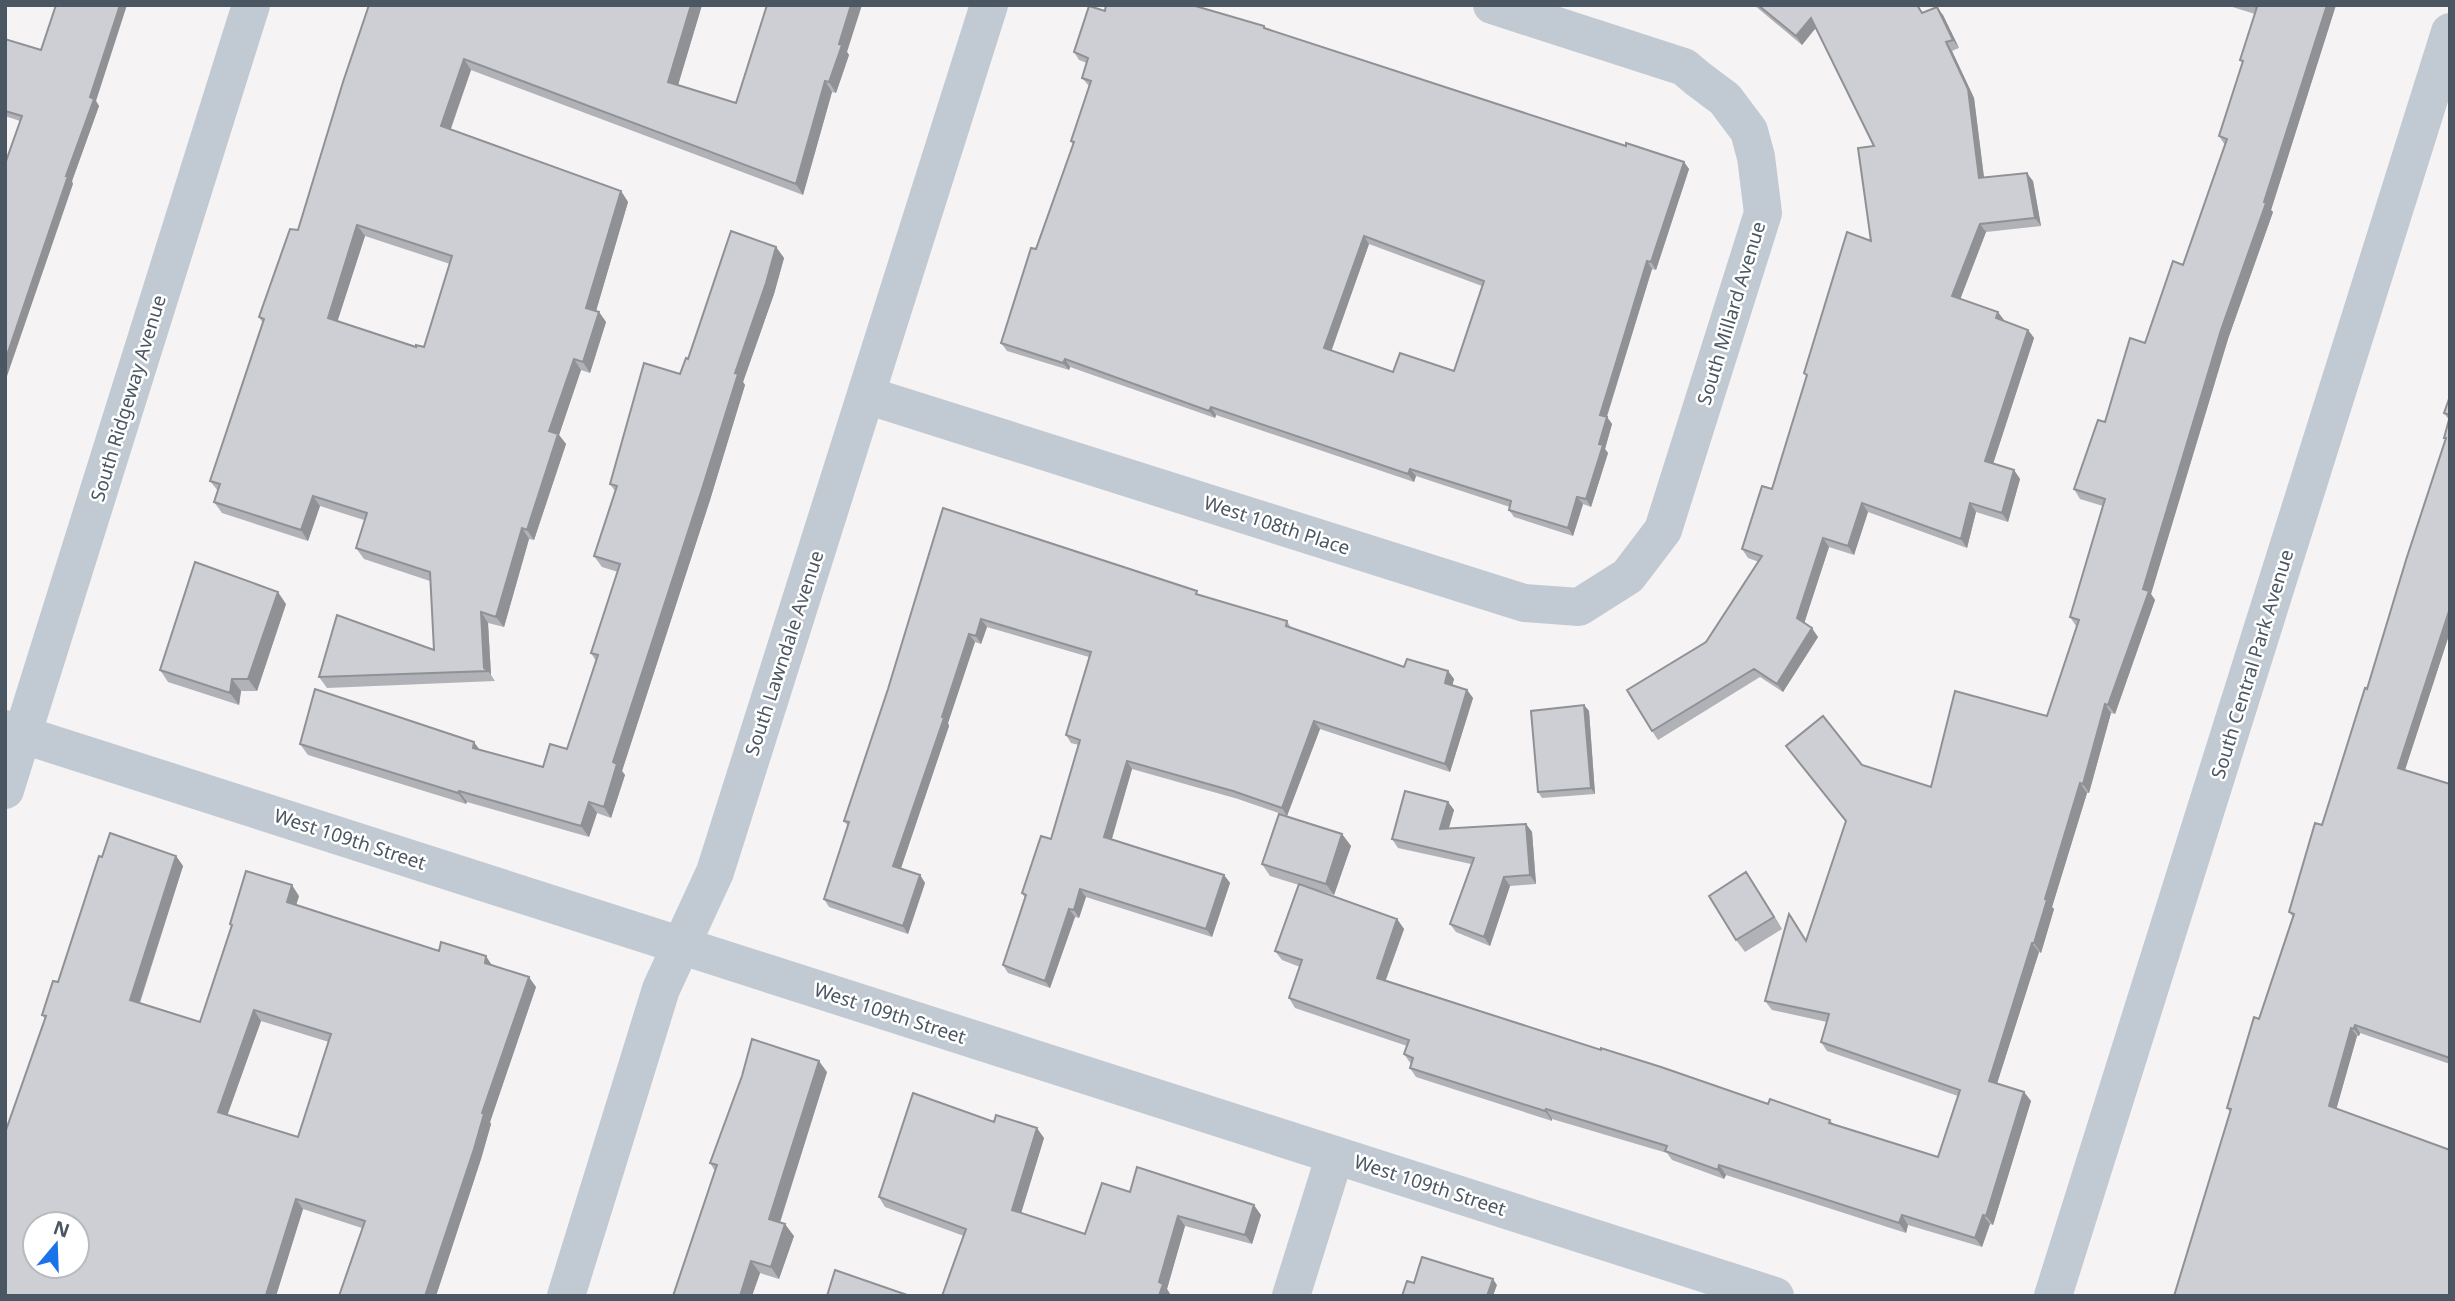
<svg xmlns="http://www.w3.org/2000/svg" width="2455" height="1301" font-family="'Noto Sans',sans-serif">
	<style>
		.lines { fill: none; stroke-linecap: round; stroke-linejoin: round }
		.minor { stroke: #c1cad2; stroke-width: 38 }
		.wall { fill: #b0b2b7; fill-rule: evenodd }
		.shaded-wall { fill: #909195 }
		.building { fill: #cdcfd5; stroke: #909195; stroke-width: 2; fill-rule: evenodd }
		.labels { text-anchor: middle; stroke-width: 5; stroke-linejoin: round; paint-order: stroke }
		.street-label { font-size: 19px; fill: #4a5661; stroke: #fff }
	</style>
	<rect width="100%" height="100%" fill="#f5f3f3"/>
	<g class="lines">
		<!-- minor -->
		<path class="minor" d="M866,395L1524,603L1579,607L1628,576L1663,530L1763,213L1756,157L1749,131L1725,99L1697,78L1684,67L1492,5
			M5,729L1775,1296
			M5,790L251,5
			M566,1296L661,989L715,872L989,5
			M1291,1296L1335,1155
			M2053,1296L2450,32"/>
	</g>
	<!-- wall -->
	<path class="wall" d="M369,5H702L678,85L736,103L847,52L849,55L836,93L832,92L803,195L471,70L451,129L621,191L628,202L596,311L599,312L606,322L590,373L581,370L559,435L566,444L534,540L529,539L504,627L488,623L491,675L495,681L327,688L319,677L434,650L430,581L364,559L356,548L364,520L320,506L308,541L222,513L214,502L218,491L210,481L263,323L259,317L298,230ZM365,236L450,264L424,347H416L337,322Z
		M1754,5H1917L1922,13L1943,15L1959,48L1952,51L1974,98L1984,177L2033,181L2041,226L1986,232L1960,299L1998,312L2003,321L2028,330L2034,338L1993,464L2014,470L2020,479L2008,522L1976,512L1967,548L1868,512L1854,555L1829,547L1804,623L1818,637L1783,692L1760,677L1658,740L1652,731L1706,642L1759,562L1748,558L1742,549L1772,489L1807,377L1804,373L1871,241L1874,146L1816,28L1802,45Z
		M2226,5H2336L2271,210L2273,212L2228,339L2151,594L2155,600L2115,714L2111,713L2089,793H2087L2052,907L2054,909L2041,953L2039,952L1997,1083L2024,1092L2031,1101L1993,1225L1990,1224L1982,1247L1908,1225L1906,1233L1726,1175L1724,1179L1672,1160L1667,1153L1552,1119V1121L1416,1077L1410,1068L1411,1064L1404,1054L1407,1046L1295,1008L1289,998L1300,967L1282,960L1275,951L1299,885L1270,876L1262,864L1342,834L1351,846L1334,895L1307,887L1397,919L1404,929L1386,980L1768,1104L1830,1120L1833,1124L1938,1157L1958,1096L1827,1051L1821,1042L1827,1022L1772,1010L1765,1001L1807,940L1846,822L1786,746L1862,765L1931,787L2047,716L2076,626L2070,617L2103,506L2080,499L2074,489L2105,422L2183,265L2225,145L2219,136L2243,63L2240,60L2255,14Z
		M1105,11L1264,26L1267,29L1529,115L1626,146L1684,162L1689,169L1656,270L1652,269L1607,417L1612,424L1605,449L1608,453L1591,507L1583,504L1573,536L1514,517L1509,510L1510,507L1416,476L1414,482L1216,415L1215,418L1070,367L1069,370L1007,351L1001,343L1073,145L1071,141L1089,86L1082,78L1087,63L1079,60L1074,52ZM1369,244L1482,286L1454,371L1393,372L1331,350Z
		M5,39L41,50L96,101L99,106L72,181L73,184L20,121L5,116Z
		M776,247L784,258L774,294L743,382L745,385L710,500L622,771L625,775L611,818L597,813L589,837L467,802L466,804L308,755L300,744L480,750L543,767L567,749L596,661L591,653L618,572L602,567L594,556L615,491L610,484L680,374L688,359Z
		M2450,396V632L2405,770L2450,784V1064L2360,1033L2359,1036H2357L2336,1109L2230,1112L2227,1108L2259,1019L2293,917L2289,912L2322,825L2367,689L2445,440L2444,438L2449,420L2444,413Z
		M943,508L1200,596L1287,621L1291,628L1404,667L1448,671L1454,679L1452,685L1467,690L1473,698L1450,772L1320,729L1287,816L1238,799L1132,769L1112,839L1224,875L1230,883L1212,937L1086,897L1079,918L1075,917L1050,988L1008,973L1003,965L1025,898L1022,893L1051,839L1079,745L1071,743L1066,735L1089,657L987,627L981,644L975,642L948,723L949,726L901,868L920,875L925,883L908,934L829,907L824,899L848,826L844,821L888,689Z
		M286,604L257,691H241L239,705L168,682L160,670Z
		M1584,705L1589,711L1595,794L1542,798L1538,792Z
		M1448,802L1454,810L1449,828L1526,824L1532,832L1536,884L1510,886L1490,946L1456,932L1450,924L1471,864L1398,848L1392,839Z
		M176,856L183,866L140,1003L200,1022L231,926L230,924L299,896L296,905L439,951L493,966L536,987L490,1122L491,1124L481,1159L436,1296H339L362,1228L303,1209L276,1296H5L45,1019L42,1015L58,982L102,857ZM261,1021L329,1042L298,1137L227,1115Z
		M1754,884L1782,929L1745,952L1736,940Z
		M827,1072L780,1223L794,1236L779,1279L760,1273L752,1296H673L715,1171L710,1163Z
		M994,1122L1044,1138L1021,1213L1085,1234L1130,1192L1261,1215L1252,1244L1185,1226L1167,1289L1170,1294L964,1236L885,1207L879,1197Z"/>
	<!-- shaded-wall -->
	<path class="shaded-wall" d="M120,5H127L96,101L99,106L72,181L73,184L5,382V361L66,176L90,97Z
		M691,5H702L676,92L668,82Z
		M851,5H862L847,52L849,55L836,93L829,82L839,44Z
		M2327,5H2336L2271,210L2273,212L2228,339L2151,594L2155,600L2115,714L2108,705L2221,330L2264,202Z
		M1937,7L1943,15L1959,48L1953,40Z
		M1811,18L1817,26L1802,45L1796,36Z
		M1946,42L1952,51L1974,98L1985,186L1979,178Z
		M464,59L471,70L448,136L441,126Z
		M825,81L832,92L803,195L796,184Z
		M1684,162L1689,169L1656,270L1651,262Z
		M2027,173L2033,181L2041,226L2035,218Z
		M621,191L628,202L594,318L586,308Z
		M1980,224L1986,232L1958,305L1952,296Z
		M357,225L365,236L335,329L328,318Z
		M1364,236L1369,244L1330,355L1324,348Z
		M776,247L784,258L774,294L743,382L745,385L710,500L622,771L625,775L611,818L604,807L613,762L735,373Z
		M1647,261L1652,269L1605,422L1600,415Z
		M599,312L606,322L590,373L583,362Z
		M1998,312L2004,320L2002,327L1996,318Z
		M2028,330L2034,338L1991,470L1985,461Z
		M574,359L581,370L559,435L566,444L534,540L527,530L549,431Z
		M1065,359L1070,367L1069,370L1063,363Z
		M1211,407L1216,415L1215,418L1209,411Z
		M1607,417L1612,424L1605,449L1608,453L1591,507L1586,499L1599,444Z
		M1410,469L1416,476L1414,482L1408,474Z
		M2014,470L2020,479L2008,522L2002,513Z
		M313,496L320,506L308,541L301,530Z
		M1577,497L1583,504L1573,536L1568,528Z
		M1862,503L1868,512L1854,555L1848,546Z
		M1970,503L1976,512L1967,548L1961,539Z
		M522,528L529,539L504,627L496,617Z
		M1823,538L1829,547L1803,627L1797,618Z
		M278,592L286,604L257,691L248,679Z
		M2450,608V632L2403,776L2398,768Z
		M481,612L488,623L491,675L488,671L484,668Z
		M981,619L987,627L981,644L976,636Z
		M1812,628L1818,637L1783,692L1777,684Z
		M969,634L975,642L948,723L949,726L899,874L893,866Z
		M1448,671L1454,679L1451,691L1445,683Z
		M232,679L241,691L239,705L230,693Z
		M1467,690L1473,698L1450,772L1445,764Z
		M2105,704L2111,713L2089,793L2083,784Z
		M1584,705L1589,711L1595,794L1591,788Z
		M1314,721L1320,729L1287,816L1282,808Z
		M474,742L482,753L473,748Z
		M1127,761L1132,769L1110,845L1104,837Z
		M2080,783L2087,793L2052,907L2054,909L2041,953L2034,943L2045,899Z
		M459,791L467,802L466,804L458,793Z
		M589,802L597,813L589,837L581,826Z
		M1448,802L1454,810L1446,837L1440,829Z
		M1526,824L1532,832L1536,884L1530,875Z
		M1342,834L1351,846L1334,895L1326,884Z
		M176,856L183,866L137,1010L130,1000Z
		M1746,872L1754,884L1782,929L1774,917Z
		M920,875L925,883L908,934L903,926Z
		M1224,875L1230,883L1212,937L1206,929Z
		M1504,877L1510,886L1490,946L1484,937Z
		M292,885L299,896L294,912L287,902Z
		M1080,889L1086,897L1079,918L1074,910Z
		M1069,909L1075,917L1050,988L1045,981Z
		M1397,919L1404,929L1383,987L1377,978Z
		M2032,943L2039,952L1995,1090L1989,1081Z
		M486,956L493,967L485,963Z
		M529,977L536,987L490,1122L491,1124L481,1159L436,1296H425L482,1113Z
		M254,1010L261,1021L225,1122L218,1112Z
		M2355,1025L2360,1033L2359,1036L2354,1029Z
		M2351,1028L2357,1036L2335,1114L2329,1106Z
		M819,1061L827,1072L777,1231L769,1219Z
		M2024,1092L2031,1101L1993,1225L1986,1216Z
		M1546,1109L1552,1119V1121L1545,1111Z
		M1037,1128L1044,1138L1019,1220L1012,1210Z
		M1719,1165L1726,1175L1724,1179L1718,1170Z
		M296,1199L303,1209L276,1296H266Z
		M1254,1205L1261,1215L1252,1244L1245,1235Z
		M1902,1215L1908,1225L1906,1233L1899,1223Z
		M1983,1215L1990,1224L1982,1247L1975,1238Z
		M1178,1216L1185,1226L1167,1289L1170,1294L1169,1296H1159V1282Z
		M785,1224L794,1236L779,1279L771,1267Z
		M751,1261L760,1273L752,1296H740Z
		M1493,1279L1497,1285L1493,1296H1487Z"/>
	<!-- building -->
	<path class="building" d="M56,5H120L90,97L94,99L66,176H68L5,361V164L22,116L5,111V39L41,50Z
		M369,5H691L668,82L736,103L767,5H851L839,44L842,45L829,82L825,81L796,184L464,59L441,126L621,191L586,308L599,312L583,362L574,359L549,431L558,434L527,530L522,528L496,617L481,612L484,668L488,671L319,677L337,615L434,650L430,572L356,548L367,513L313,496L301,530L214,502L220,484L210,481L264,319L259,317L290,229L298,230L343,82ZM357,225L452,256L424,347L416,345V347L328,318Z
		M1106,5H1192L1264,26V28L1626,146V143L1684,162L1651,262L1647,261L1600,415L1607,417L1599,444L1603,445L1586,499L1577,497L1568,528L1509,510L1511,501L1410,469L1408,474L1211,407L1209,411L1065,359L1063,363L1001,343L1031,248L1036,249L1074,142L1071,141L1091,81L1082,78L1088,58L1074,52L1089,6L1105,11ZM1364,236L1484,281L1454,371L1400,353L1393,372L1324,348Z
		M1758,5H1917L1922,13L1937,7L1953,40L1946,42L1968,89L1979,178L2027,173L2035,218L1980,224L1952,296L1998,312L1996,318L2028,330L1985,461L2014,470L2002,513L1970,503L1961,539L1862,503L1848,546L1823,538L1797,618L1812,628L1777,684L1754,669L1652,731L1627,690L1706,642L1762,556L1742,549L1762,486L1772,489L1807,375L1804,373L1847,232L1871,241L1858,148L1874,146L1811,18L1796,36Z
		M2251,5H2327L2264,202L2266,203L2221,330L2143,589L2149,591L2108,705L2105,704L2083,784L2080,783L2045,899L2047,900L2034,943H2032L1989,1081L2024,1092L1986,1216L1983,1215L1975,1238L1902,1215L1899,1223L1719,1165L1718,1170L1665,1151L1667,1146L1546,1109L1545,1111L1410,1068L1413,1058L1404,1054L1409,1040L1289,998L1302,960L1275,951L1299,884L1397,919L1377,978L1601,1050V1048L1661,1067L1768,1104L1770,1099L1830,1120L1829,1123L1938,1157L1960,1090L1821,1042L1829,1014L1765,1001L1789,914L1806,941L1846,821L1786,746L1823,716L1862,765L1931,787L1955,691L2047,716L2079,620L2070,617L2105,499L2074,489L2098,420L2105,422L2130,338L2145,343L2173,261L2183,265L2227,139L2219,136L2243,61L2240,60L2257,7Z
		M731,231L776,247L766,283L735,373L738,374L702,489L613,762L617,764L604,807L589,802L581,826L459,791L458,793L300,744L315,689L474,742L473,748L543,767L550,744L567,749L598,655L591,653L620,564L594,556L617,486L610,484L644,363L680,374L686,358L688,359Z
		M2450,396V415L2444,413Z
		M2450,416V608L2398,768L2450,784V1058L2355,1025L2354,1029L2351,1028L2329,1106L2450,1150V1296H2174L2231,1109L2227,1108L2254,1017L2259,1019L2294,914L2289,912L2315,823L2322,825L2365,688L2367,689L2406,560L2446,438H2444Z
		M943,508L1197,591L1196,594L1287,621L1286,626L1404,667L1407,659L1448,671L1445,683L1467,690L1445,764L1314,721L1282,808L1233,791L1127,761L1104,837L1224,875L1206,929L1080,889L1074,910L1069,909L1045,981L1003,965L1026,895L1022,893L1041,836L1051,839L1080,740L1066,735L1091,652L981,619L976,636L969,634L942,717L944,718L893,866L920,875L903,926L824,899L849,822L844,821L888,689Z
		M195,562L278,592L248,679H232L230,693L160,670Z
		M1584,705L1591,788L1538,792L1531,711Z
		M1405,791L1448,802L1440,829L1526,824L1530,875L1504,877L1484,937L1450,924L1474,858L1392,839Z
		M1279,814L1342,834L1326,884L1262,864Z
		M110,833L176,856L130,1000L200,1022L232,925L230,924L246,871L292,885L287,902L439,951L441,942L486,956L485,963L529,977L482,1113L484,1114L474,1149L425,1296H339L365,1221L296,1199L266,1295L267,1296H5V1133L46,1016L42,1015L53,981L58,982L99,856L102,857ZM254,1010L331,1034L298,1137L218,1112ZM35,1224H77V1266H35Z
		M1746,872L1774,917L1736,940L1709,896Z
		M752,1039L819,1061L769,1219L785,1224L771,1267L751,1261L740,1296H673L717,1165L710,1163L742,1076Z
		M913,1093L994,1122L996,1115L1037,1128L1012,1210L1085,1234L1102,1183L1130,1192L1137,1167L1254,1205L1245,1235L1178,1216L1159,1282L1163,1284L1159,1296H942L966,1229L879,1197Z
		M1422,1257L1493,1279L1487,1296H1402L1407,1281L1414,1283Z
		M835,1270L910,1296H827Z"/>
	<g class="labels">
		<!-- street labels -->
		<g class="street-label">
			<text transform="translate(1731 313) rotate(-73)" y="7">South Millard Avenue</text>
			<text transform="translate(128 398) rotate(-73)" y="7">South Ridgeway Avenue</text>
			<text transform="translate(1277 525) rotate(18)" y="7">West 108th Place</text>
			<text transform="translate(784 653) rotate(-72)" y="7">South Lawndale Avenue</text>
			<text transform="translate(2252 664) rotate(-73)" y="7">South Central Park Avenue</text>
			<text transform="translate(350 839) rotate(18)" y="7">West 109th Street</text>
			<text transform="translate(890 1013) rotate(18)" y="7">West 109th Street</text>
			<text transform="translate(1430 1185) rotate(18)" y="7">West 109th Street</text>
		</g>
	</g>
	<!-- border -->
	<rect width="2455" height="1301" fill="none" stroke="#4a5661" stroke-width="14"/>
	<!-- north arrow -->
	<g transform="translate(56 1245) rotate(19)"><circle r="33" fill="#ffffff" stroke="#b7bbc0" stroke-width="2"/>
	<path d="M0-5L12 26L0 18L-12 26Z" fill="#1a73e8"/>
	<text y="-10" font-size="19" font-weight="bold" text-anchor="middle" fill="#4a5661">N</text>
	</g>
</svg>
